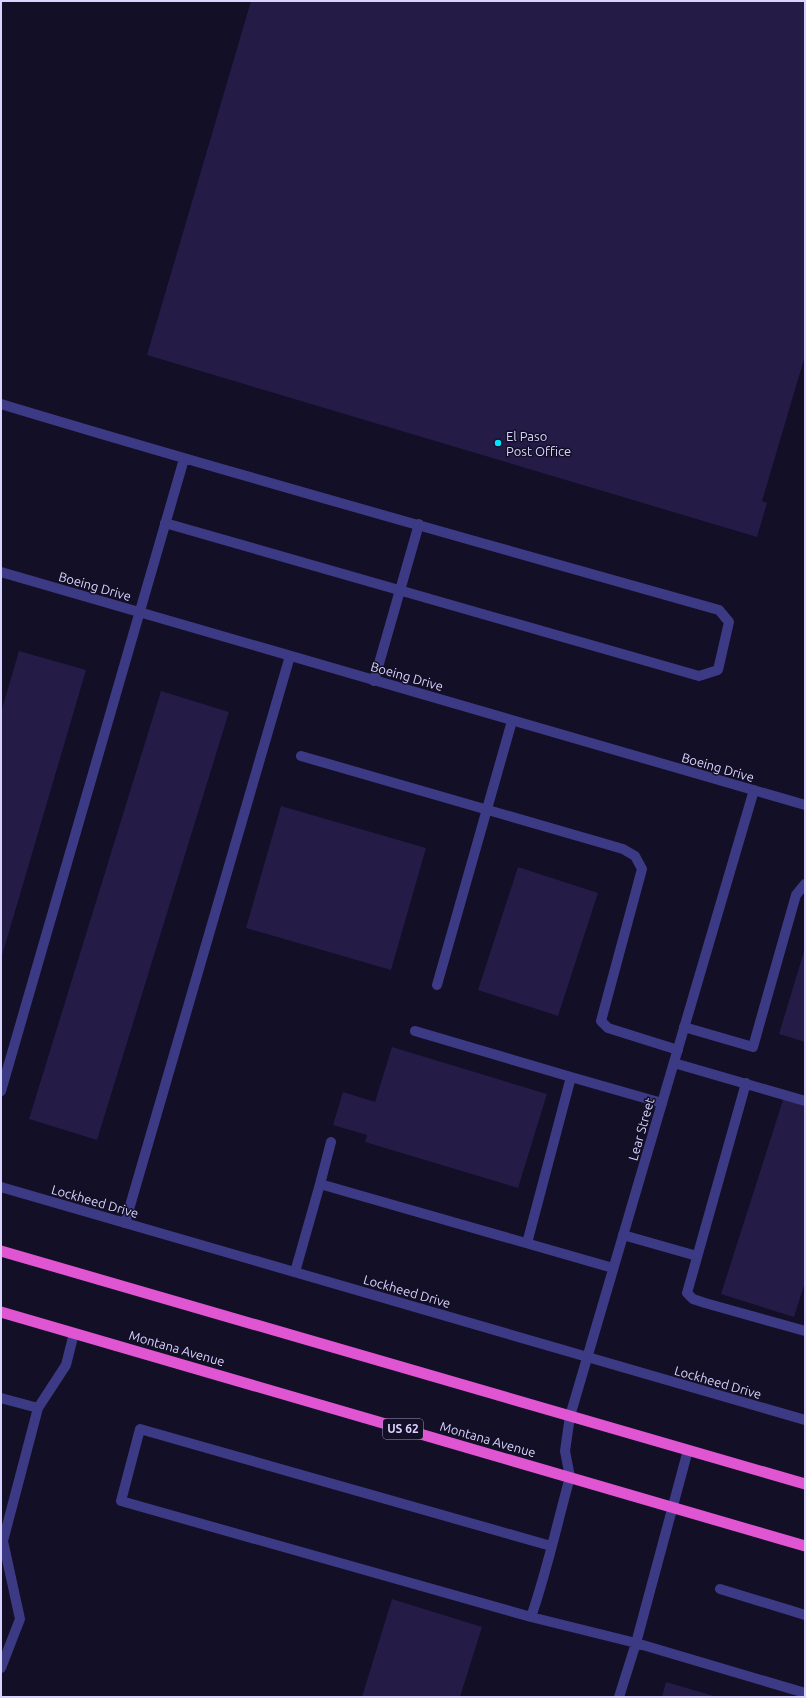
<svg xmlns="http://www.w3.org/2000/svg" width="806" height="1698" font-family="Ubuntu,sans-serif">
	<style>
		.building { fill: #241b47 }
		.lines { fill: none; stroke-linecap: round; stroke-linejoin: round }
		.service { stroke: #3d3a85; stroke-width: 10 }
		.minor { stroke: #3d3a85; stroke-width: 10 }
		.tertiary { stroke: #3d3a85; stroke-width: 10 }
		.trunk { stroke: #e055d1; stroke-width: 11 }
		.poi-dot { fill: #00e5ff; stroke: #130f26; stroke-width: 1.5 }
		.labels { text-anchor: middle; stroke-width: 3; stroke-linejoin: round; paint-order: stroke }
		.shield { fill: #130f26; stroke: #9e99be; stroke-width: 1 }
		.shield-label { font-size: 12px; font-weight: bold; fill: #d9d4ff }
		.poi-label { font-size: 13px; fill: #d9d4ff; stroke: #130f26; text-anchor: start }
		.street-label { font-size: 13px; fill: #d9d4ff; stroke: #130f26 }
	</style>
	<rect width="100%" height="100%" fill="#130f26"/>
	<!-- building -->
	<path class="building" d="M251,1H805V356L762,501L767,503L757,537L147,355Z
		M19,651L86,670L1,959V712Z
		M161,691L229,712L97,1140L29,1119Z
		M281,806L426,848L391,970L246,928Z
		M518,867L598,893L558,1016L478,990Z
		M805,948V1042L779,1034Z
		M392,1047L547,1094L518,1188L365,1142L367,1135L333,1125L343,1092L375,1102Z
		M784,1097L805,1104V1282L794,1317L721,1294Z
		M392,1599L482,1627L460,1697H362Z
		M666,1682L717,1697H662Z"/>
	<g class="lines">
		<!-- service -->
		<path class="service" d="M1,404C239,476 479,542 719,610L729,622L718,670L699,676L165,523
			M374,681L419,524
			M301,756L623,849L635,856L642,869L601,1021L608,1028L678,1050
			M437,985L512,721
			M684,1027L753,1047L796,895L805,884
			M415,1031L571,1077
			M674,1063L805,1101
			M746,1083L687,1293L693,1299L705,1303L805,1331
			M1,1091L184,459
			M320,1184L331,1142
			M125,1223L290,656
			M623,1235L697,1256
			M527,1243L571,1077L662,1103
			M295,1272L320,1184L613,1268
			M1,1398L38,1408L3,1541L1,1540
			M38,1408L66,1365L74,1333
			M688,1450L636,1643L805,1693
			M551,1546L140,1429L121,1501L531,1617C547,1571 557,1524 570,1477
			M720,1589L805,1615
			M531,1617L636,1643L619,1697
			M1,1668L20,1619L3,1541"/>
		<!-- minor -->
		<path class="minor" d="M1,1187L805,1420
			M570,1477L565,1451L570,1416L754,790"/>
		<!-- tertiary -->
		<path class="tertiary" d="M1,572L805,805"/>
		<!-- trunk -->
		<path class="trunk" d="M1,1251L805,1484
			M1,1312L805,1546"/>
	</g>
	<!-- markers -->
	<circle class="poi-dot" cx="498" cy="443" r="4"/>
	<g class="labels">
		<!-- shield labels -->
		<rect class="shield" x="383" y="1419" width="40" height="20" rx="3"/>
		<g class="shield-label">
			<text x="403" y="1433">US 62</text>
		</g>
		<!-- poi labels -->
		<g class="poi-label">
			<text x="506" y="441">El Paso<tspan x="506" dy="15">Post Office</tspan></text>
		</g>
		<!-- street labels -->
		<g class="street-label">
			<text transform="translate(95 586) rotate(16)" y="5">Boeing Drive</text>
			<text transform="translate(407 676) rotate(16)" y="5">Boeing Drive</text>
			<text transform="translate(718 767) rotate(16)" y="5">Boeing Drive</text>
			<text transform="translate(641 1129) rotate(-74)" y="5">Lear Street</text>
			<text transform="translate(95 1201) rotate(16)" y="5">Lockheed Drive</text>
			<text transform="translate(407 1291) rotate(16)" y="5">Lockheed Drive</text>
			<text transform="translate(177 1348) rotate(16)" y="5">Montana Avenue</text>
			<text transform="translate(718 1382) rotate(16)" y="5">Lockheed Drive</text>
			<text transform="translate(488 1439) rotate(16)" y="5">Montana Avenue</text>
		</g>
	</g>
	<!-- border -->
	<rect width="806" height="1698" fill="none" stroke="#d9d4ff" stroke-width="4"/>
</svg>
